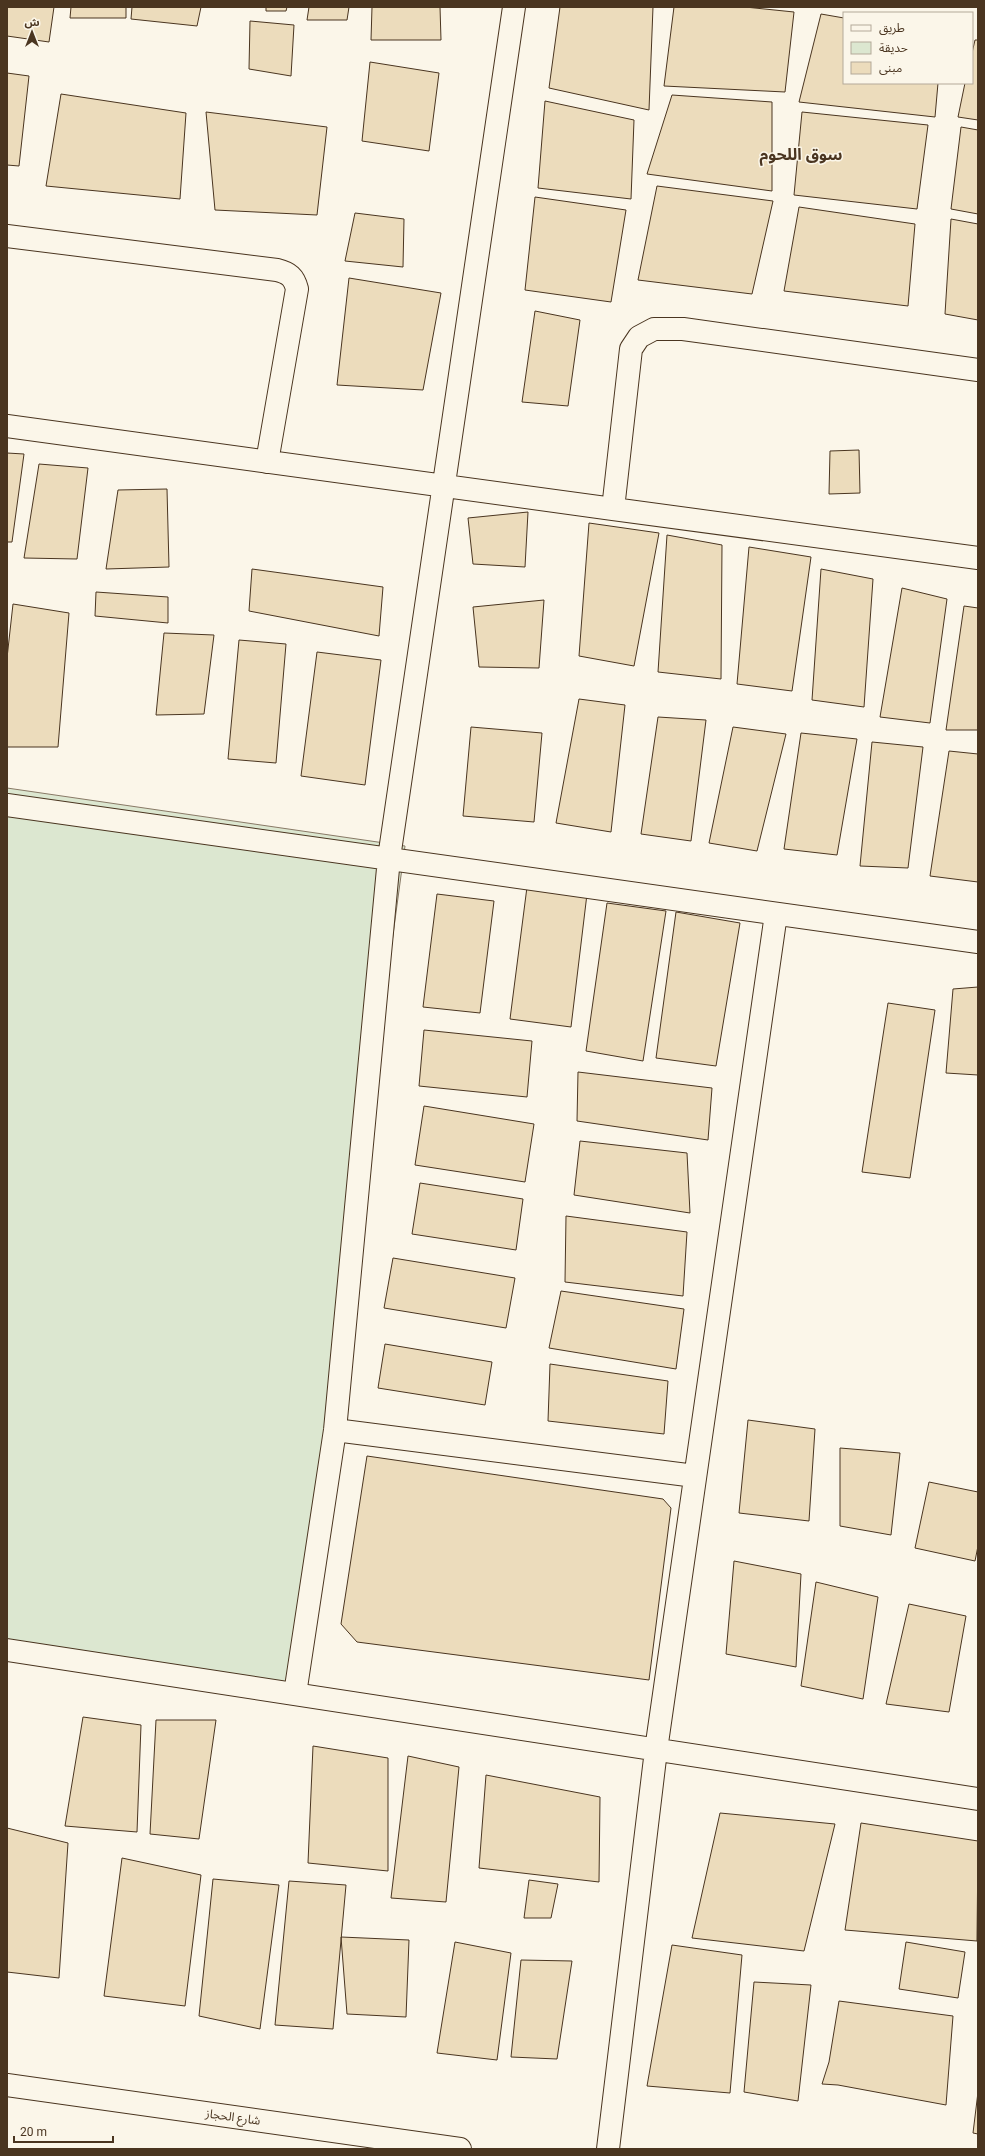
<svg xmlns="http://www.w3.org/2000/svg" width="985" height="2156" font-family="Roboto,'Noto Sans Arabic',sans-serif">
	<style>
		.green { fill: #dce7d0; stroke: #887966 }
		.building { fill: #ecdcbc; stroke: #4a3520 }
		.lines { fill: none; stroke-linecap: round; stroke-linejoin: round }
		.minor-casing { stroke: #4a3520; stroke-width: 24 }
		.secondary-casing { stroke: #4a3520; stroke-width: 24 }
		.minor { stroke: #fbf6e9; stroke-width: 22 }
		.secondary { stroke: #fbf6e9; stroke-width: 22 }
		.labels { text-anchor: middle; stroke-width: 3; stroke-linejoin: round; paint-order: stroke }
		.street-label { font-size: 12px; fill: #4a3520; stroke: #fbf6e9 }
		.district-label { font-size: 16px; font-weight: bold; fill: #4a3520; stroke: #fbf6e9 }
	</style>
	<rect width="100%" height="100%" fill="#fbf6e9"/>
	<!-- green -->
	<path class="green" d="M7,788L405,846L291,1690L7,1647Z"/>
	<!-- building -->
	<path class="building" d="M7,7H54L49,42L7,36Z
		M71,7H126V18H70Z
		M132,7H201L197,26L131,19Z
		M266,7H287L286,11H266Z
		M309,7H349L347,20H307Z
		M372,7H440L441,40H371Z
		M560,7H653L649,110L549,88Z
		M674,7H745L794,12L785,92L664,86Z
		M821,14L844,18V83H938L935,117L799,102Z
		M250,21L294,25L291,76L249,69Z
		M975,40H978V120L958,117L965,83H972V53Z
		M370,62L439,73L429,151L362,141Z
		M7,73L29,76L19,166L7,165Z
		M61,94L186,113L180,199L46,186Z
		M672,95L772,102V191L647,174Z
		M545,101L634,120L631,199L538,188Z
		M206,112L327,127L317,215L215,210Z
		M802,112L928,125L917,209L794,195Z
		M961,127L978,130V214L951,209Z
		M657,186L773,201L752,294L638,280Z
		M535,197L626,210L611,302L525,290Z
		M799,207L915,224L908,306L784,291Z
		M355,213L404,219L403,267L345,261Z
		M951,219L978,224V320L945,314Z
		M349,278L441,293L423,390L337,385Z
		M535,311L580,320L568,406L522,402Z
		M859,450L860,493L829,494L830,451Z
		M7,453L24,454L12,542H7Z
		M39,464L88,468L77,559L24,558Z
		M167,489L169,567L106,569L118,490Z
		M528,512L525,567L473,564L468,518Z
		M589,523L659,533L634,666L579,656Z
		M667,535L722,545L721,679L658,672Z
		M749,547L811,557L792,691L737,684Z
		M252,569L383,587L379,636L249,611Z
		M821,569L873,579L864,707L812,700Z
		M902,588L947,599L930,723L880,717Z
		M96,592L168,597V623L95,616Z
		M544,600L539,668L479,667L473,607Z
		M13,604L69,613L58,747H7V658Z
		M964,606L978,608V730H946Z
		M164,633L214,635L204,714L156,715Z
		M239,640L286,644L276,763L228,759Z
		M317,652L381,660L365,785L301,776Z
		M579,699L625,705L611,832L556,823Z
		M658,717L706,720L691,841L641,834Z
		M471,727L542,733L534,822L463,816Z
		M733,727L786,734L757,851L709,843Z
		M801,733L857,739L837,855L784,849Z
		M872,742L923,747L908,868L860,866Z
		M949,751L978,754V882L930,876Z
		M527,887L587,894L571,1027L510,1019Z
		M437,894L494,901L480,1013L423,1007Z
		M607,903L666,911L643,1061L586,1051Z
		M676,912L740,923L716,1066L656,1058Z
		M978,987V1075L946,1073L953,989Z
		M888,1003L935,1010L910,1178L862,1172Z
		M424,1030L532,1041L527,1097L419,1086Z
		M578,1072L712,1088L708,1140L577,1121Z
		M424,1106L534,1124L525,1182L415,1165Z
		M580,1141L687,1153L690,1213L574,1195Z
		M420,1183L523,1199L516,1250L412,1234Z
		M566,1216L687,1232L683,1296L565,1282Z
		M393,1258L515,1278L506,1328L384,1308Z
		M561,1291L684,1309L676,1369L549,1348Z
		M385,1344L492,1362L485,1405L378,1388Z
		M550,1364L668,1381L664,1434L548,1421Z
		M748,1420L815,1429L809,1521L739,1513Z
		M840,1448L900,1453L891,1535L840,1526Z
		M367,1456L663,1499L671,1508L649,1680L357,1642L341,1624Z
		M929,1482L978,1492V1546L975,1561L915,1548Z
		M734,1561L801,1574L796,1667L726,1654Z
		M816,1582L878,1597L863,1699L801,1686Z
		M909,1604L966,1616L949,1712L886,1704Z
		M83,1717L141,1725L137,1832L65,1826Z
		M156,1720H216L199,1839L150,1834Z
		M313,1746L388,1758V1871L308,1863Z
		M408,1756L459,1767L446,1902L391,1898Z
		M486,1775L600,1797L599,1882L479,1868Z
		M720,1813L835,1824L804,1951L692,1938Z
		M861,1823L978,1841L977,1941L845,1930Z
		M7,1828L68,1843L59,1978L7,1972Z
		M122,1858L201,1875L185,2006L104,1996Z
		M213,1879L279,1885L260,2029L199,2016Z
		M529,1880L558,1884L551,1918H524Z
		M289,1881L346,1885L333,2029L275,2025Z
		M341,1937L409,1940L406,2017L347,2014Z
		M455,1942L511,1953L497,2060L437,2053Z
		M906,1942L965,1952L958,1998L899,1989Z
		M672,1945L742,1955L730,2093L647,2086Z
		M521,1960L572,1961L557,2059L511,2057Z
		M754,1982L811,1985L798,2101L744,2092Z
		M839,2001L953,2016L946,2105L838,2085L822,2084L829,2062Z
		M978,2092V2134L973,2133Z"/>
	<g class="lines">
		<defs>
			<path id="minor" d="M7,236L277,270C289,273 294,277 297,289L267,462
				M978,370L683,329H654L639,337L631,349L613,509L978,558
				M7,426L613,509
				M7,805L978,942
				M335,1430L695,1476
				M7,1650L978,1799
				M295,1694L335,1430L389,858L514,7
				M608,2149L656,1750L776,914"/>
			<path id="secondary" d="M7,2085L460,2149"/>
		</defs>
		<!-- minor casing -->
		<use href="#minor" class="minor-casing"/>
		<!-- secondary casing -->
		<use href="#secondary" class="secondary-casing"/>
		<!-- minor -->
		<use href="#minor" class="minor"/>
		<!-- secondary -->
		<use href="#secondary" class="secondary"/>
	</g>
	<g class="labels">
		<!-- street labels -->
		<g class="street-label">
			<text transform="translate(233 2117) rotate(8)" y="4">شارع الحجاز</text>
		</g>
		<!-- district labels -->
		<g class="district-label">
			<text x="801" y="160">سوق اللحوم</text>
		</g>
	</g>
	<!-- border -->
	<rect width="985" height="2156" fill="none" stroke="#4a3520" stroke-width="16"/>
	<!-- legend -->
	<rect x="843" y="12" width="130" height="72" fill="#fbf6e9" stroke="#b4a999"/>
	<rect x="851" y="25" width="20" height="6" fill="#fbf6e9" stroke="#b4a999"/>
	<text x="879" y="32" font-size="12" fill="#4a3520">طريق</text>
	<rect x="851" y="42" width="20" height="12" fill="#dce7d0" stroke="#b4a999"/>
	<text x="879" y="52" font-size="12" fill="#4a3520">حديقة</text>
	<rect x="851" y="62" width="20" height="12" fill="#ecdcbc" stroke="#b4a999"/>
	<text x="879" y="72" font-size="12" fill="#4a3520">مبنى</text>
	<!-- north arrow -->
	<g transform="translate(32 32)" stroke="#fbf6e9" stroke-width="3" paint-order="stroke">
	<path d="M0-3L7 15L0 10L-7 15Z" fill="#4a3520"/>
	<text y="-6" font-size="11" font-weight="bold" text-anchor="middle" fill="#4a3520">ش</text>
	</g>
	<!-- scale -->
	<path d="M14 2136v6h99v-6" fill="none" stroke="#4a3520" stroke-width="2"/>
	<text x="20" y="2136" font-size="12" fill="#4a3520" stroke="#fbf6e9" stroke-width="3" paint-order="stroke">20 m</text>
</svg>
